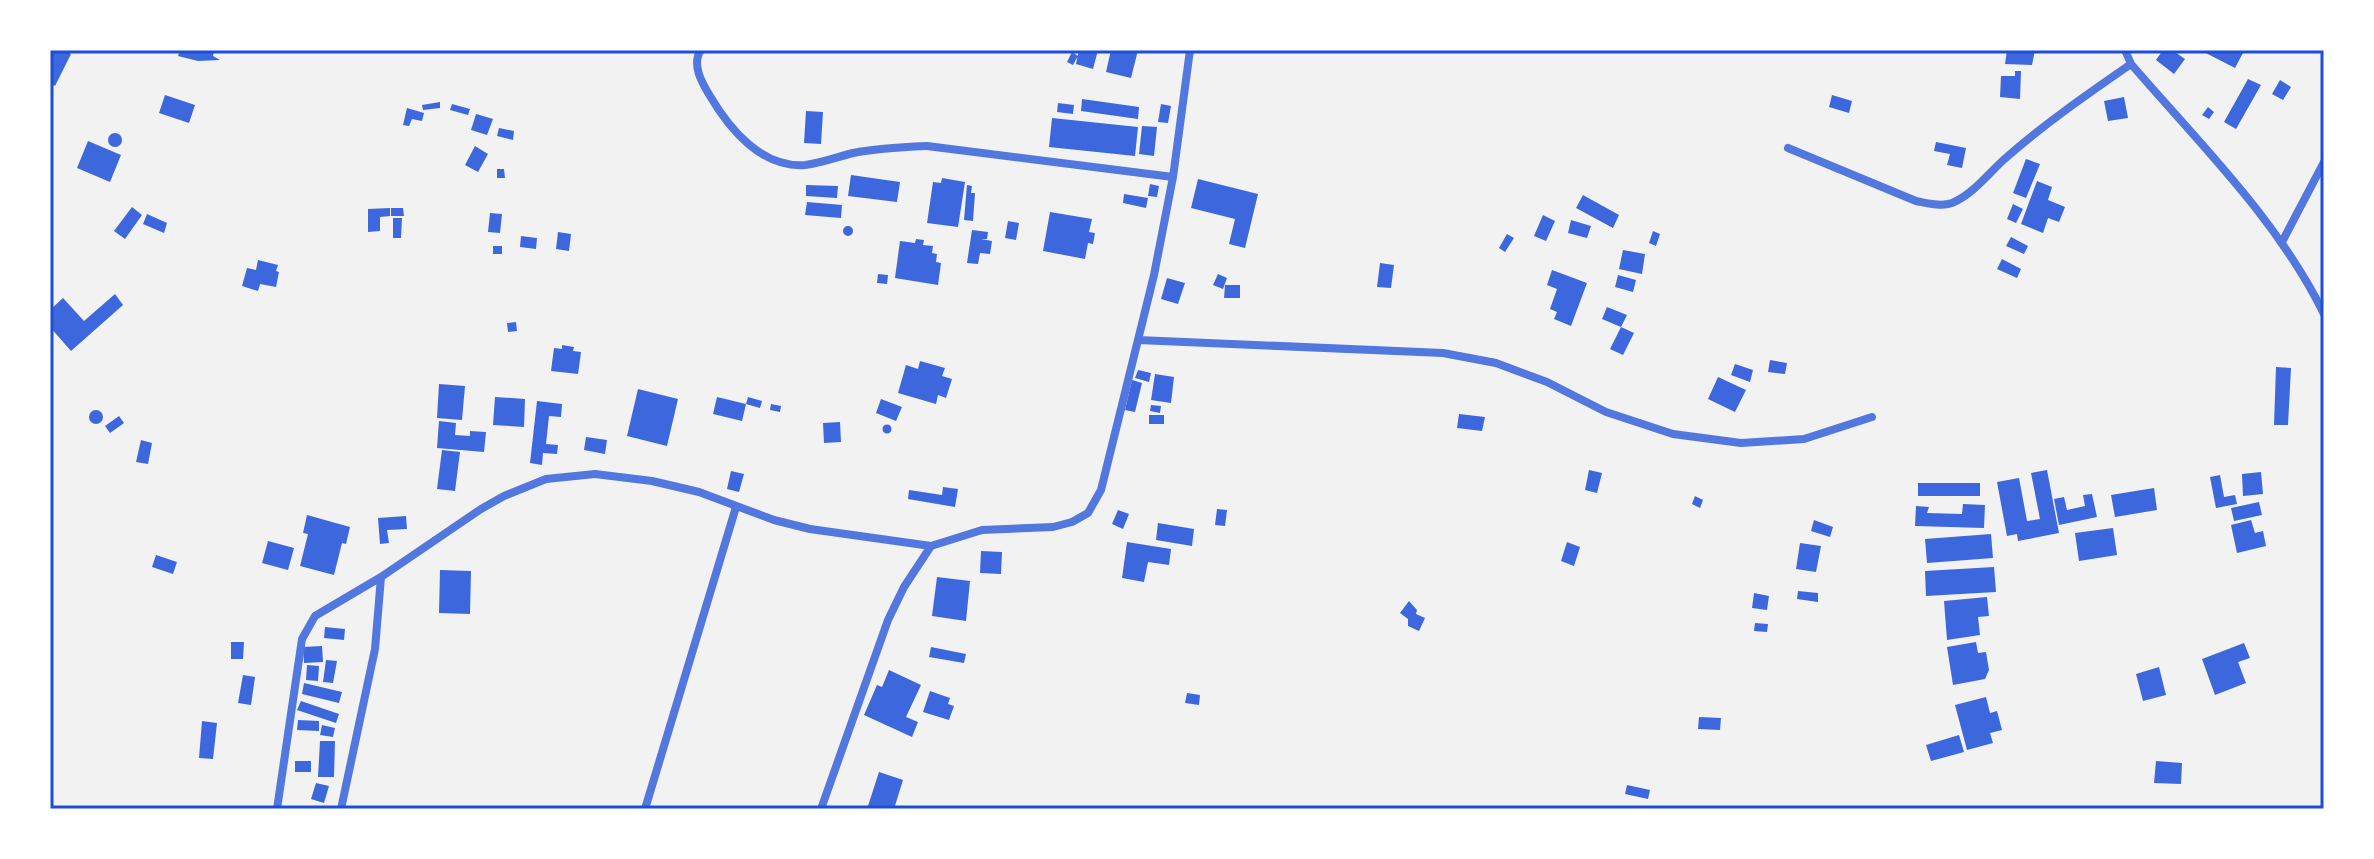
<svg xmlns="http://www.w3.org/2000/svg" width="2374" height="859" font-family="Barlow,sans-serif">
	<style>
		.building { fill: #3d67dc }
		.lines { fill: none; stroke-linecap: round; stroke-linejoin: round }
		.minor { stroke: #5277de; stroke-width: 8 }
		.neatline { fill: none; stroke: #1d4ed8; stroke-width: 3 }
	</style>
	<rect width="100%" height="100%" fill="#f2f2f2"/>
	<!-- building -->
	<path class="building" d="M50,50H63L71,54L55,86L50,83Z
		M180,50H214L213,56L220,60L198,61L178,56Z
		M1079,50H1098L1093,69L1076,64Z
		M1111,50H1138L1131,78L1106,72Z
		M2007,50H2035L2032,65L2005,64Z
		M2163,50H2172L2185,59L2174,74L2156,60Z
		M2200,50H2242L2244,51L2235,68Z
		M1072,52L1078,56L1073,65L1067,62Z
		M2015,71H2021L2020,99L2000,97L2001,76H2015Z
		M2248,79L2261,85L2236,129L2224,122Z
		M2280,80L2291,87L2283,100L2272,94Z
		M165,95L195,105L189,123L159,113Z
		M1832,95L1852,101L1849,113L1829,107Z
		M2124,97L2128,118L2108,121L2104,101Z
		M1082,99L1139,107L1138,119L1081,111Z
		M440,102V108L423,110L422,105Z
		M1058,103L1074,105L1073,114L1057,112Z
		M452,104L470,109L468,115L450,110Z
		M1161,104L1171,106L1168,123L1158,122Z
		M2208,107L2214,112L2209,119L2202,115Z
		M407,108L424,113L422,121L412,119L409,126L403,125Z
		M806,111L823,112L821,144L804,143Z
		M476,114L493,119L487,135L471,130Z
		M1052,118L1138,127L1135,156L1049,147Z
		M1142,126L1157,127L1154,156L1139,154Z
		M499,128L514,131L513,140L497,136Z
		M108 140a7 7 0 1 1 14 0a7 7 0 1 1-14 0Z
		M88,141L121,155L110,182L77,168Z
		M1936,142L1966,148L1962,168L1947,165L1950,154L1934,151Z
		M475,146L488,154L478,172L465,165Z
		M2026,159L2040,164L2026,198L2013,193Z
		M497,169H504L505,178H497Z
		M851,175L900,182L897,202L848,196Z
		M942,178L965,182L958,227L927,223L933,182L941,183Z
		M1198,179L1258,194L1245,248L1229,244L1235,219L1191,208Z
		M2037,181L2052,187L2048,200L2065,207L2059,222L2048,218L2043,233L2021,224Z
		M1150,184L1159,186L1157,197L1148,196Z
		M806,185L838,186L837,198L806,196Z
		M967,185L972,186L971,193H975L973,221L964,220Z
		M1124,194L1148,198L1146,208L1123,203Z
		M1583,195L1619,215L1613,228L1576,208Z
		M807,202L842,205L841,218L805,215Z
		M2013,204L2023,209L2016,223L2007,219Z
		M132,207L142,215L125,239L114,231Z
		M390,208V216L380,217V231L368,232V209Z
		M391,208H403L404,216H391Z
		M1050,212L1092,219L1089,232L1095,233L1093,244L1088,243L1085,259L1043,251Z
		M490,213L502,214L500,233L488,232Z
		M147,214L167,223L164,233L143,224Z
		M1543,215L1555,221L1546,241L1534,236Z
		M393,218H402L401,238H393Z
		M1571,220L1591,226L1587,238L1568,233Z
		M1008,221L1019,223L1016,240L1005,238Z
		M843 231a5 5 0 1 1 10 0a5 5 0 1 1-10 0Z
		M972,230L988,232L987,239H981L992,241L990,254L980,253L978,264L967,263Z
		M1653,231L1660,234L1656,246L1649,243Z
		M558,232L571,234L569,251L556,249Z
		M1507,234L1514,238L1505,252L1499,248Z
		M521,236L537,238L536,249L520,247Z
		M2011,237L2028,246L2024,254L2006,246Z
		M916,239L924,240L923,245L933,246L932,253L937,254L936,262L941,263L938,285L895,278L900,241L915,243Z
		M493,246H502V254H493Z
		M1623,250L1645,254L1642,274L1619,269Z
		M2002,259L2021,269L2017,278L1997,269Z
		M258,260L278,265L276,271L279,272L276,287L260,284L258,291L242,286L247,268L256,270Z
		M1380,263L1394,265L1391,288L1377,287Z
		M1552,270L1587,283L1571,326L1554,319L1557,312L1550,309L1557,289L1547,285Z
		M878,274L888,275L887,284L877,283Z
		M1218,274L1227,278L1223,289L1213,285Z
		M1618,275L1636,280L1633,292L1615,287Z
		M1167,278L1185,283L1178,304L1161,299Z
		M1225,285H1240V298H1224Z
		M115,294L123,305L71,351L50,327V310L63,298L84,321Z
		M1607,307L1627,315L1621,327L1602,319Z
		M516,322L517,331L508,332L507,323Z
		M1621,327L1634,333L1623,355L1610,349Z
		M562,345L574,347L573,351L581,352L578,374L551,371L554,348L562,349Z
		M1770,360L1787,363L1785,374L1768,372Z
		M920,361L945,368L942,376L952,379L946,398L938,395L936,404L898,393L906,365L918,369Z
		M1735,364L1753,370L1750,382L1731,375Z
		M2276,367L2291,368L2288,425H2274Z
		M1138,370L1151,373L1149,382L1135,378Z
		M1155,374L1174,377L1171,403L1151,400Z
		M1718,377L1746,390L1735,412L1708,399Z
		M1132,380L1142,383L1135,412L1125,410Z
		M439,384L465,386L462,420L437,418Z
		M638,389L678,399L667,446L627,436Z
		M495,397L525,399L524,427L493,425Z
		M717,397L746,404L742,421L713,414Z
		M748,397L762,401L760,408L746,404Z
		M881,399L902,407L896,421L876,413Z
		M537,401L562,404L561,417L549,416L546,444L558,445L557,454L543,453L542,465L530,463Z
		M771,404L781,406L780,412L770,410Z
		M1151,405L1161,406L1160,413L1150,411Z
		M89 417a7 7 0 1 1 14 0a7 7 0 1 1-14 0Z
		M1459,414L1485,417L1482,431L1457,428Z
		M1149,415H1164V424H1149Z
		M119,416L124,423L110,433L105,426Z
		M439,421L456,423L455,435L470,436V431L486,432L484,452L437,448Z
		M840,422L841,442L824,443L823,423Z
		M882.5 429a4.5 4.5 0 1 1 9 0a4.5 4.5 0 1 1-9 0Z
		M586,437L607,440L605,454L584,450Z
		M141,440L152,443L148,464L136,462Z
		M442,450L460,452L455,491L437,489Z
		M1589,470L1602,473L1597,493L1585,490Z
		M2047,470L2059,533L2018,541L2017,534L2007,536L1997,482L2019,478L2027,521L2040,519L2031,473Z
		M731,471L744,474L739,492L727,489Z
		M2261,472L2263,494L2243,496L2242,474Z
		M2220,475L2224,497L2235,495L2237,504L2216,508L2210,477Z
		M1918,483H1980V496H1918Z
		M943,487L958,489L955,507L908,499L909,490L942,495Z
		M2154,488L2157,510L2115,517L2111,495Z
		M2092,494L2097,517L2059,525L2054,499L2064,497L2067,510L2085,506L2083,495Z
		M1695,496L1703,500L1700,508L1692,504Z
		M2259,502L2262,515L2234,521L2231,508Z
		M1963,504L1985,505L1984,528L1915,526L1916,506L1929,507L1927,513L1962,514Z
		M1217,509L1227,510L1225,526L1215,525Z
		M1118,510L1129,514L1123,529L1112,524Z
		M307,515L350,527L346,544L342,543L334,575L300,566L308,534L303,533Z
		M406,516L407,529L387,530L389,543L380,544L378,518Z
		M1814,520L1833,527L1830,537L1811,531Z
		M2251,520L2255,533L2263,531L2266,546L2237,553L2231,525Z
		M1158,523L1194,529L1192,546L1156,540Z
		M2113,528L2117,555L2079,561L2075,533Z
		M1991,534L1993,558L1927,563L1925,539Z
		M268,541L294,548L288,570L262,563Z
		M1127,542L1171,549L1169,565L1148,562L1144,582L1122,578Z
		M1567,542L1580,547L1574,566L1561,561Z
		M1800,543L1821,546L1816,572L1796,569Z
		M981,551L1002,552L1001,574L980,573Z
		M156,555L177,562L173,574L152,567Z
		M1994,567L1996,592L1926,596L1925,571Z
		M440,570L471,571L470,614L439,613Z
		M937,577L970,581L966,621L932,616Z
		M1798,591L1818,593V602L1797,599Z
		M1754,593L1769,596L1767,610L1752,608Z
		M1987,597L1989,616L1978,617L1980,635L1947,640L1944,601Z
		M1409,601L1417,610L1416,614L1425,618L1419,631L1408,626V619L1400,613Z
		M1755,623L1768,624L1767,632L1754,631Z
		M325,627L345,629L344,640L324,638Z
		M231,642H244L243,659H231Z
		M1976,642L1978,653L1986,652L1989,670L1985,679L1953,685L1947,647Z
		M2244,643L2250,658L2238,662L2246,683L2215,695L2202,659Z
		M322,646L323,662L304,663L303,647Z
		M931,647L966,654L964,663L929,657Z
		M326,660L337,661L333,683L323,682Z
		M307,665L319,666L318,681L306,680Z
		M2159,667L2166,695L2143,701L2136,674Z
		M889,670L921,685L906,717L918,722L912,737L864,715L877,685L882,687Z
		M243,675L255,677L251,705L238,703Z
		M304,683L342,692L339,703L302,694Z
		M930,691L950,698L948,704L954,706L949,720L923,712Z
		M1187,693L1200,695L1199,705L1185,703Z
		M1986,697L1990,713L1997,711L2002,730L1990,733L1993,743L1967,750L1955,705Z
		M301,701L339,714L336,723L297,710Z
		M1699,717L1721,718L1720,730L1698,729Z
		M298,720L319,721V731L297,730Z
		M202,721L217,723L213,759L199,758Z
		M322,725L335,728L333,737L320,735Z
		M1959,735L1964,752L1931,761L1926,745Z
		M320,741H335L334,777H318Z
		M295,761H311V772H295Z
		M2156,761L2182,763L2181,784L2154,783Z
		M879,772L903,780L894,809H867Z
		M316,783L329,786L324,803L311,799Z
		M1627,785L1650,790L1648,799L1625,794Z"/>
	<g class="lines">
		<!-- minor -->
		<path class="minor" d="M701,50C691,64 702,83 710,96C730,130 762,168 805,165C822,163 837,157 853,153C878,148 903,147 927,146L1173,177
			M2125,50L2131,64C2199,143 2278,220 2324,314
			M1788,148L1916,201C1927,203 1941,207 1952,203C1974,194 1990,171 2008,156C2047,122 2089,93 2131,64
			M2282,242L2324,162
			M1138,340L1443,353L1496,363L1547,382L1606,412L1673,434L1741,443L1804,439L1872,417
			M277,809L302,639L315,616L381,577L481,509L504,496L546,479L595,474L652,481L699,492L774,520L810,529L931,546
			M341,809L375,649L381,577
			M645,809L736,507
			M821,809L888,620L904,587L931,546L982,530L1053,527L1072,522L1088,513L1101,490L1154,275L1173,177L1190,50"/>
	</g>
	<!-- border -->
	<rect width="2374" height="859" fill="none" stroke="#ffffff" stroke-width="104"/>
	<rect x="52" y="52" width="2270" height="755" class="neatline"/>
</svg>
